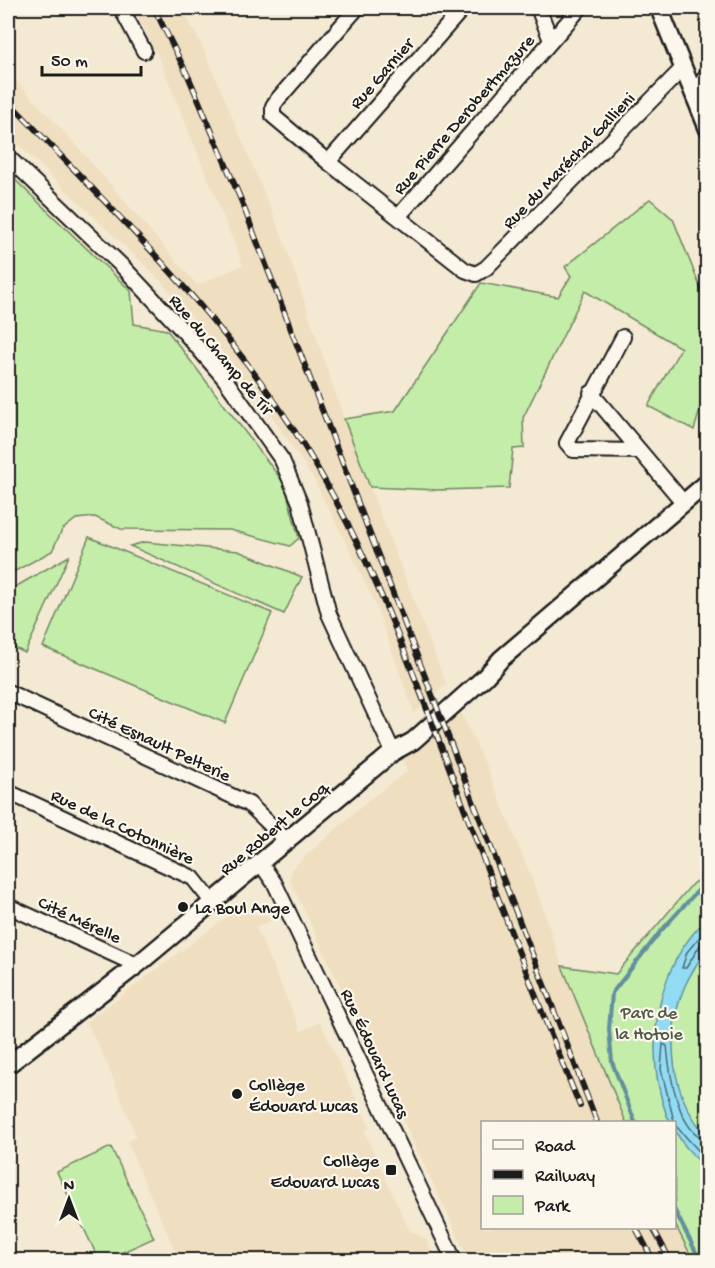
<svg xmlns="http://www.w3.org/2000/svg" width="715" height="1268" font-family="'Gochi Hand',sans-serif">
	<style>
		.built { fill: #efdfc0 }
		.green { fill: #c3eda9; stroke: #708462; stroke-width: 1.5 }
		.water { fill: #92dcf3; stroke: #638f9d; stroke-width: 1.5 }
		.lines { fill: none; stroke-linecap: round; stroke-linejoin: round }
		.shore { stroke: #4b6972; stroke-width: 1.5 }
		.stream { stroke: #638f9d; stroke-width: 4 }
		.minor-casing { stroke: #1c1c1c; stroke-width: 18 }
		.tertiary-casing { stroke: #1c1c1c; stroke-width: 21 }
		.minor { stroke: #fbf7ec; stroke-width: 14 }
		.tertiary { stroke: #fbf7ec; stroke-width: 16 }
		.rail-casing { stroke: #1c1c1c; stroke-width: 6 }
		.rail { stroke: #fbf7ec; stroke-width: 4; stroke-dasharray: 11; stroke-linecap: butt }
		.poi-dot { fill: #1c1c1c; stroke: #fbf7ec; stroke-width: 2 }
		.labels { text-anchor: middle; stroke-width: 4.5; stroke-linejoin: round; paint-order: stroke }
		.street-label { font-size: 18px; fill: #1c1c1c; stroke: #fbf7ec }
		.poi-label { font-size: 18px; fill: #1c1c1c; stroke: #fbf7ec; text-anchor: start }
		.park-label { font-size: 18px; fill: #4e5b46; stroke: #fbf7ec }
	</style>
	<rect width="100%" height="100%" fill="#f4e9d2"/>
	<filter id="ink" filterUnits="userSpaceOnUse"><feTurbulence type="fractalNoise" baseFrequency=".0167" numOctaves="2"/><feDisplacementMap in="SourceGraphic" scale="12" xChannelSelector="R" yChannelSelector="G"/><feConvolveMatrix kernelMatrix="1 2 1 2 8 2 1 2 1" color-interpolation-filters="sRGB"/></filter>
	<g filter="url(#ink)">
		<!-- built -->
		<path class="built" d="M134,8H181L202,45L283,238L344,419L446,684L414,713L376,606L344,539L313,478L273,418L224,354L156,276L8,135V72L77,146L197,285L243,265L161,63Z
			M460,711L487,768L540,899L562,966L626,1122H482V1228H674L675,1224L693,1260H469L290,880L291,869L371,798L408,771L403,758Z
			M235,911L270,917V921L256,928L301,1031L320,1022L370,1128L364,1131L409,1230L426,1239L435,1260H179L127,1142L136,1136L106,1061L86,1022Z"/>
		<!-- green -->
		<path class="green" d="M8,173L131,291L134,324L167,330L284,483L299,538L290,546L230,530L121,529L95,517L76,519L62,530L52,551L8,575Z
			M650,199L673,219L707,304V328L699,332C715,366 704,396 694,430L648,406L681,348L585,291L523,418L524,448L513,449L509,488L438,490L370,487L344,419L395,411L481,283L558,297L571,276L565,267Z
			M89,537L272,613L225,723L43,647Z
			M145,542L238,551L302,577L284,614L130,546Z
			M69,556L25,653L13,647L8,652V591Z
			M707,876V1260H693L675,1224L674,1122H626L562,966L616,974L693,883Z
			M111,1147L154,1238L105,1260H99L57,1172Z"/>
		<!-- water -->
		<path class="water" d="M707,919C708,927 710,940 706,947C700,961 690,973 684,988C664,1037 671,1097 707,1136V1168C696,1159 674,1138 674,1122H671L667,1116C643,1051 655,967 707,919Z"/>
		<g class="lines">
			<!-- shore -->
			<path class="shore" d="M708,927L687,952L682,968H686L701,944L708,943
				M708,1139C678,1136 669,1069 667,1046L663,1044L661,1069L675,1125L708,1161"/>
			<!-- stream -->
			<path class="stream" d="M635,1122L612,1062L609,1029L612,993L660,932L701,887L708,884
				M674,1209L700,1260"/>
			<defs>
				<path id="minor" d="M121,8L144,51
					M357,8L278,99L273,106V116L328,162L465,270L476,274L486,268L683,68
					M538,8L551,40
					M694,97L708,72
					M8,157L123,267L186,334L224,378L282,460L300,503L329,614L393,752
					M328,162L463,8
					M398,217L580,8
					M623,337L567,443L573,450L639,451
					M591,393L683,502
					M8,692L249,804L288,842
					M8,792L193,878L213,903
					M261,864L275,884L454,1260
					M8,906L137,965"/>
				<path id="tertiary" d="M659,8L708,129
					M8,1065L137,965L393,752L413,741L485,677L501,659L708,482"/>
			</defs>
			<!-- minor casing -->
			<use href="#minor" class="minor-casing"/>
			<!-- tertiary casing -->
			<use href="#tertiary" class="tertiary-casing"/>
			<!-- minor -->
			<use href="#minor" class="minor"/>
			<!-- tertiary -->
			<use href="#tertiary" class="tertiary"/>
			<defs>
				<path id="rail" d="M154,8L189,78L241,200L597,1122
					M8,101C115,213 228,320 309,454C367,549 405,651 444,754C488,872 532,990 580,1106
					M636,1228L653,1260
					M653,1228L670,1260"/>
			</defs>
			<!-- rail casing -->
			<use href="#rail" class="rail-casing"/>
			<!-- rail -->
			<use href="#rail" class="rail"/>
		</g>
	</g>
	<!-- markers -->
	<g class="poi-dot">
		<circle cx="183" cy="907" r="6"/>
		<circle cx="237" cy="1094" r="6"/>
		<rect x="385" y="1164" width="12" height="12" rx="3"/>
	</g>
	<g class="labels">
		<!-- street labels -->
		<g class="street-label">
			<text transform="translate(381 73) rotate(-49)" y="6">Rue Garnier</text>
			<text transform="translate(463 114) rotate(-49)" y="6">Rue Pierre Derobertmazure</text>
			<text transform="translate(568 160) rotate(-46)" y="6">Rue du Maréchal Gallieni</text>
			<text transform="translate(222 354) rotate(50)" y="6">Rue du Champ de Tir</text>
			<text transform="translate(160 743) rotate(25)" y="6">Cité Esnault Pelterie</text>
			<text transform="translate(123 826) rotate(25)" y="6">Rue de la Cotonnière</text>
			<text transform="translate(273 828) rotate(-40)" y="6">Rue Robert le Coq</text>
			<text transform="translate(80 919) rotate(25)" y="6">Cité Mérelle</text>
			<text transform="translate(376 1053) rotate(65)" y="6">Rue Édouard Lucas</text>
		</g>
		<!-- poi labels -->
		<g class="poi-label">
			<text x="195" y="913">La Boul Ange</text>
			<text x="249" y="1090">Collège<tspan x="249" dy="21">Édouard Lucas</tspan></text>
			<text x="379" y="1166" text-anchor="end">Collège<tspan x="379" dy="21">Edouard Lucas</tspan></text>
		</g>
		<!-- park labels -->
		<g class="park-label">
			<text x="649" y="1018">Parc de<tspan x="649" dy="21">la Hotoie</tspan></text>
		</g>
	</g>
	<!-- margin -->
	<rect width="715" height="1268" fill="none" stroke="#fbf7ec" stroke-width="30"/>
	<rect x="15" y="15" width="685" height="1238" fill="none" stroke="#1c1c1c" stroke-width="2" filter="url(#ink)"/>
	<!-- legend -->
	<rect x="481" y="1121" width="195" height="108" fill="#fbf7ec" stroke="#a29f99" stroke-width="1.5"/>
	<rect x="493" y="1140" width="30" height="9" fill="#fbf7ec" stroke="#a29f99" stroke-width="1.5"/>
	<text x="535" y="1151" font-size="18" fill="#1c1c1c">Road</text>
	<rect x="493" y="1170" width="30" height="9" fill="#1c1c1c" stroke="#a29f99" stroke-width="1.5"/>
	<text x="535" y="1181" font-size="18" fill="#1c1c1c">Railway</text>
	<rect x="493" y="1196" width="30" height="18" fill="#c3eda9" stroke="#a29f99" stroke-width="1.5"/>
	<text x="535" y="1211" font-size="18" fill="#1c1c1c">Park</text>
	<!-- north arrow -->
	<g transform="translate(69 1199)" stroke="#fbf7ec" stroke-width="4.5" paint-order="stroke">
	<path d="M0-4.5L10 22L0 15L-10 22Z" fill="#1c1c1c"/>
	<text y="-9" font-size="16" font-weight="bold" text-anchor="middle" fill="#1c1c1c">N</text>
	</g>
	<!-- scale -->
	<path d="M42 66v9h99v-9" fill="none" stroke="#1c1c1c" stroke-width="3"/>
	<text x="51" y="66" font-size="18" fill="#1c1c1c" stroke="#fbf7ec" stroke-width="4.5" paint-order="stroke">50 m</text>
</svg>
